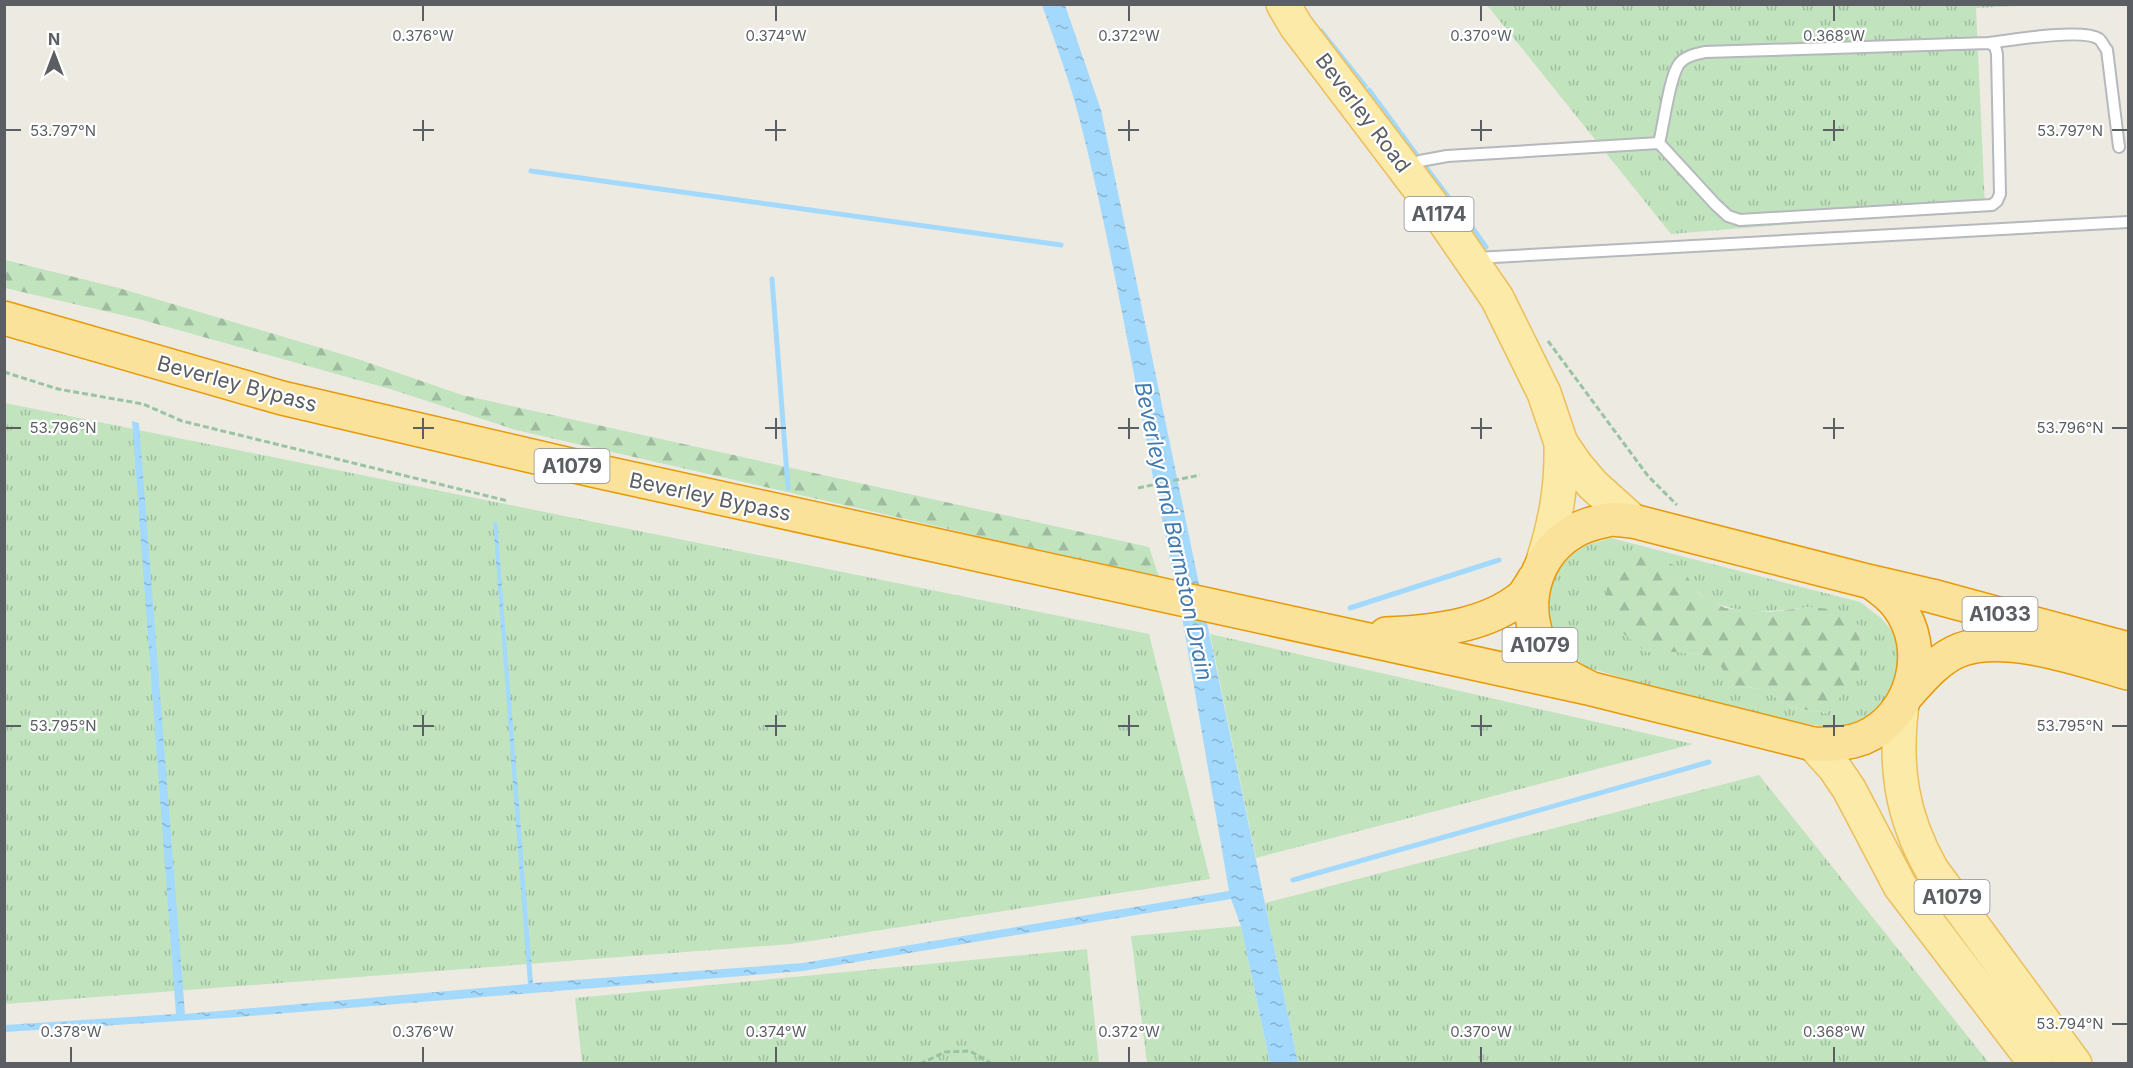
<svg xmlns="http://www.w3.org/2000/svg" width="2133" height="1068" font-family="Inter,sans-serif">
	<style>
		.grass { fill: url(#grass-tufts); fill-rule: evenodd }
		.forest { fill: url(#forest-firs) }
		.water { fill: url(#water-ripples) }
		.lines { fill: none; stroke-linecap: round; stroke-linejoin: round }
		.stream { stroke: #a3d9fc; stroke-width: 5 }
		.service-casing { stroke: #b5b8bc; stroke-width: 14 }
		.primary-casing { stroke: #ecbe5c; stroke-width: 36 }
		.trunk-casing { stroke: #e79908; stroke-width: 36 }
		.path { stroke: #99c4a4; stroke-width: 3; stroke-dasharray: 6 3; stroke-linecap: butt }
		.service { stroke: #fff; stroke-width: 10 }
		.primary { stroke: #fceba8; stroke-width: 33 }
		.trunk { stroke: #fae29a; stroke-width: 33 }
		.ticks { fill: none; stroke: #5b5e63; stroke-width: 2 }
		.labels { text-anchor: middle; stroke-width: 4.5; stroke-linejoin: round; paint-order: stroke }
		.shield { fill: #fff; stroke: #8c8e92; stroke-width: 1.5 }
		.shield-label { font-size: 20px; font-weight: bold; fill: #5b5e63 }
		.street-label { font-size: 21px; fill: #5b5e63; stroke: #fff }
		.water-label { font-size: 22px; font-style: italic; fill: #427aad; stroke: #fff }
		.ticks-label { font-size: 15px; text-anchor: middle; fill: #5b5e63; stroke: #fff; stroke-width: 4.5; stroke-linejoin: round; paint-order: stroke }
	</style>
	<defs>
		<pattern id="grass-tufts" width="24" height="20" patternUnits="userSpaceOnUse" patternTransform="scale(1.5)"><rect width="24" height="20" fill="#c1e4bf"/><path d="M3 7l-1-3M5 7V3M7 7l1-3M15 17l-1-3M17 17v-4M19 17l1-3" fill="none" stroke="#a0bc9f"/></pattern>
		<pattern id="forest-firs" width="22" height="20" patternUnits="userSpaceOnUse" patternTransform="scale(1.5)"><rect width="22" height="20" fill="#c1e4bf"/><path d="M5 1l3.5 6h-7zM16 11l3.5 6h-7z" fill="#a0bc9f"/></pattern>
		<pattern id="water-ripples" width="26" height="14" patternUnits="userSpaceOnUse" patternTransform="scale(1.5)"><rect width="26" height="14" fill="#a3d9fc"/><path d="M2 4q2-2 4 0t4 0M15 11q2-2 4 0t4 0" fill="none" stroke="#88b3d0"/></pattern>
	</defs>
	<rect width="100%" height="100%" fill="#edeae2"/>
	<!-- grass -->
	<path class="grass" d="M1487,5H2037L1976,8L1985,208L1671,234Z
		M5,403L1149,634L1210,879L791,944L5,1004Z
		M1611,538L1860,602L1881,618L1899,639V668L1894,691L1876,716L1842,729L1800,723L1633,681L1586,667L1564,650L1548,622L1545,595L1554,567L1572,549ZM1683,570C1688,577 1693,588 1699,593C1731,618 1774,611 1810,607L1859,672L1827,713L1793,708L1762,689L1733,686L1716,657L1679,652L1646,651Z
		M1210,634L1693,744L1256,858Z
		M1759,775L1989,1063H1298L1265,903Z
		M1241,926L1270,1063H1147L1131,936Z
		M1087,949L1099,1063H582L575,998Z"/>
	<!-- forest -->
	<path class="forest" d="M5,260L119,288L358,359L462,395L1149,547L1159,577L516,430L390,389L139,319L5,288Z
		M1630,554L1659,558L1683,570L1698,593L1725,608L1770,612L1810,607L1839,610L1859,625L1860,652L1859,672L1828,713L1793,708L1762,689L1733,686L1715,657L1679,652H1646L1619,630L1606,601L1608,578Z"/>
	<!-- water -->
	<path class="water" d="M1042,5H1065L1101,110L1298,1063H1270L1241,926L1231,899L803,971L226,1018L5,1032V1025L176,1014L132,421L139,423L185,1014L528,984L493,522H497L533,983L803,963L1229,891L1184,628L1159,504L1161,496L1155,488C1132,364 1110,239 1079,117C1069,79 1055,42 1042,5Z"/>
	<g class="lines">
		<!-- stream -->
		<path class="stream" d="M1321,31L1365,86
			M1369,90L1416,154
			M1425,166L1458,210
			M531,171L1061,245
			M1464,216L1486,247
			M772,279L788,488
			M1350,608L1499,560
			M1293,880L1709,762"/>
		<defs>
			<path id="service" d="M1989,43C2010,40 2084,28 2099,39C2102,41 2104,47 2107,50L2119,147
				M1409,169L1420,161L1447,156L1659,143C1664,124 1669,78 1679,64C1685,56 1696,54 1705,52L1989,43L1995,46L1997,54L2000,194L1997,201L1992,205L1740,220L1728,216L1715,204L1659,143
				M1476,258L2128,222"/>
			<path id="primary" d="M1283,4L1296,26L1444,221L1497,298L1544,393L1561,443L1576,465L1593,485L1633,521
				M1543,561C1556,520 1562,486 1561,443
				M1902,704C1894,765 1901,816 1932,870L2075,1064
				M1813,744L1834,767L1849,789L1900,886L2036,1064"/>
			<path id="trunk" d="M4,318L282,398L592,470L1592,689
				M1612,519L1633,521L1871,582C1881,589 1891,596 1898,606C1931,649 1913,717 1863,738C1847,744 1830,745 1813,744L1592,689C1578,682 1564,676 1553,664C1518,624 1527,559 1573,532C1585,524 1599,522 1612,519Z
				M1872,582L1932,596L2128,649
				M1386,634C1430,632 1486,627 1522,597C1527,592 1531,584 1535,578
				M1907,695C1922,678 1939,658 1960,650C2007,633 2082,660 2128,673"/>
		</defs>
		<!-- service casing -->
		<use href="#service" class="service-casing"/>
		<!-- primary casing -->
		<use href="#primary" class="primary-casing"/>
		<!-- trunk casing -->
		<use href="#trunk" class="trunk-casing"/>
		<!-- path -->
		<path class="path" d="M1548,341L1648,476L1677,505
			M4,372L58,389L143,404L182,421L508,501
			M1138,488L1200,475
			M920,1064L945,1052L970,1051L992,1064"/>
		<!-- service -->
		<use href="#service" class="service"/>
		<!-- primary -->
		<use href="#primary" class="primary"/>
		<!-- trunk -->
		<use href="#trunk" class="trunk"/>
	</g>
	<!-- ticks -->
	<path class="ticks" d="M423,6V21M776,6V21M1129,6V21M1481,6V21M1834,6V21M423,120V141M776,120V141M1129,120V141M1481,120V141M1834,120V141M6,130H21M413,130H434M765,130H786M1118,130H1139M1471,130H1492M1823,130H1844M2112,130H2127M423,418V439M776,418V439M1129,418V439M1481,418V439M1834,418V439M6,428H21M413,428H434M765,428H786M1118,428H1139M1471,428H1492M1823,428H1844M2112,428H2127M423,715V736M776,715V736M1129,715V736M1481,715V736M1834,715V736M6,726H21M413,726H434M765,726H786M1118,726H1139M1471,726H1492M1823,726H1844M2112,726H2127M2112,1024H2127M71,1047V1062M423,1047V1062M776,1047V1062M1129,1047V1062M1481,1047V1062M1834,1047V1062"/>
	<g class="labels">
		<!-- shield labels -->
		<g class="shield">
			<rect x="1404.5" y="197" width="69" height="34" rx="4.5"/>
			<rect x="534.5" y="449" width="75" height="34" rx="4.5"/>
			<rect x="1962.5" y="597" width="75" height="34" rx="4.5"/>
			<rect x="1502.5" y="628" width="75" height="34" rx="4.5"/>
			<rect x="1914.5" y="880" width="75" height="34" rx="4.5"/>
		</g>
		<g class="shield-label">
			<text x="1439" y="221">A1174</text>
			<text x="572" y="473">A1079</text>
			<text x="2000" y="621">A1033</text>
			<text x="1540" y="652">A1079</text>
			<text x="1952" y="904">A1079</text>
		</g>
		<!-- street labels -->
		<g class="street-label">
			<text transform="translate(1363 113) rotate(53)" y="7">Beverley Road</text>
			<text transform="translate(237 384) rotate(15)" y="7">Beverley Bypass</text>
			<text transform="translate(710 497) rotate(12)" y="7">Beverley Bypass</text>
		</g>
		<!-- water labels -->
		<g class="water-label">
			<text transform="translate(1174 531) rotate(78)" y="8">Beverley and Barmston Drain</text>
		</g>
	</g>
	<g class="ticks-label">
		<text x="423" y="41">0.376°W</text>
		<text x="776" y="41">0.374°W</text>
		<text x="1129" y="41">0.372°W</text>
		<text x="1481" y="41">0.370°W</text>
		<text x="1834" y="41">0.368°W</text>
		<text x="63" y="136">53.797°N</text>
		<text x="2070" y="136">53.797°N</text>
		<text x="63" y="433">53.796°N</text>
		<text x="2070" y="433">53.796°N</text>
		<text x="63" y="731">53.795°N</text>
		<text x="2070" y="731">53.795°N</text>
		<text x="2070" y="1029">53.794°N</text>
		<text x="71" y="1037">0.378°W</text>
		<text x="423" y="1037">0.376°W</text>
		<text x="776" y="1037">0.374°W</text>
		<text x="1129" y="1037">0.372°W</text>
		<text x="1481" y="1037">0.370°W</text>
		<text x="1834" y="1037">0.368°W</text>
	</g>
	<!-- border -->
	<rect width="2133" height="1068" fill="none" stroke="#5b5e63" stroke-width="12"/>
	<!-- north arrow -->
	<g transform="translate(54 54)" stroke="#ffffff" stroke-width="4.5" paint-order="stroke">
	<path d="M0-4.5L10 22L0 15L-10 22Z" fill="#5b5e63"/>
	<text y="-9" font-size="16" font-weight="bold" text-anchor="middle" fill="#5b5e63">N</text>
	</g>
</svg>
